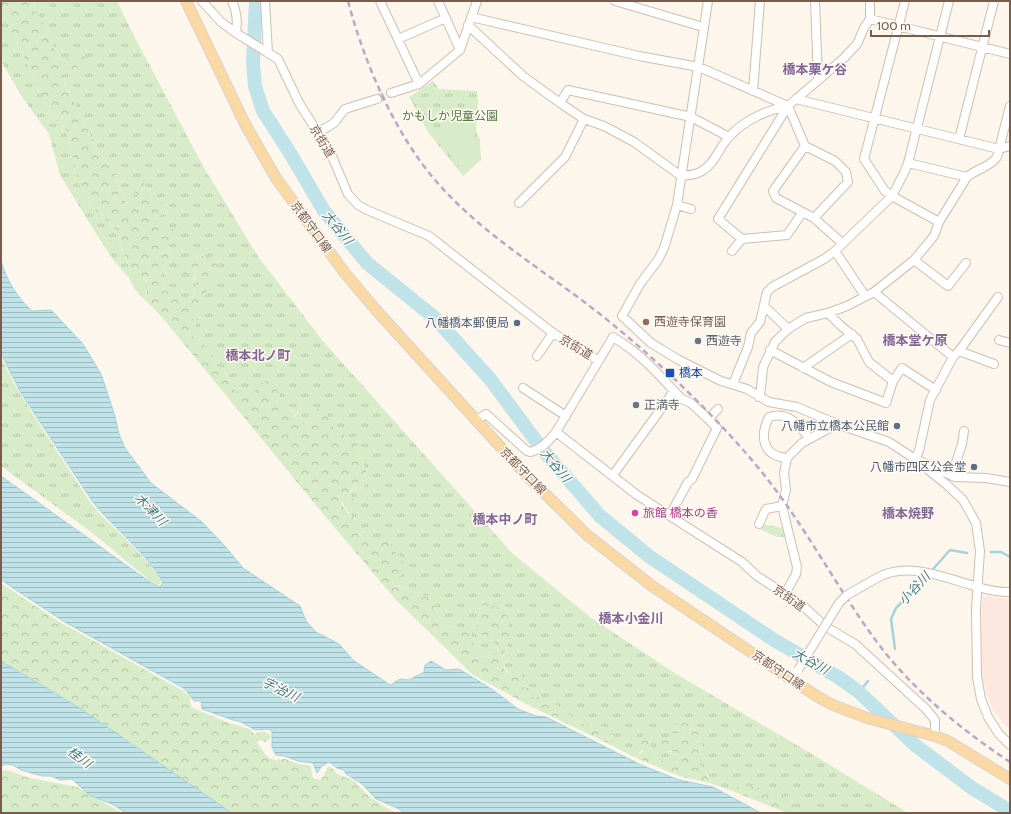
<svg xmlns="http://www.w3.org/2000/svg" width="1011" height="814" font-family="Cabin,'Noto Sans JP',sans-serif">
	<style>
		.commercial { fill: #fde8e0 }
		.grass { fill: url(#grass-tufts) }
		.forest { fill: url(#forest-crowns) }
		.garden { fill: #d8ecc9 }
		.water { fill: url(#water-rules); stroke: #a5d3da }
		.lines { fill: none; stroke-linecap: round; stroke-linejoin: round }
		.stream { stroke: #a5d3da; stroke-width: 2.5 }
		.river { stroke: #bfe3e8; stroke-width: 14 }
		.minor-tunnel { stroke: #dcd0c4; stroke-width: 8; stroke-dasharray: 8 4; stroke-linecap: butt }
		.minor-casing { stroke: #d1beb0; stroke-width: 10 }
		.major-casing { stroke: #dad1cd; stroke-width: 12 }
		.minor { stroke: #fff; stroke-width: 8 }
		.major { stroke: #fbd9a5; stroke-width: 10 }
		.rail { stroke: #b9a8c9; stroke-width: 2.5; stroke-dasharray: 6 4; stroke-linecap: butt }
		.minor-bridge-casing { stroke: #d1beb0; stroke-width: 10; stroke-linecap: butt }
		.minor-bridge { stroke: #fff; stroke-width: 8 }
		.education-dot { fill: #8d6e63; stroke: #fffaf3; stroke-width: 1.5 }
		.service-dot { fill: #5c6f8a; stroke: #fffaf3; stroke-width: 1.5 }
		.worship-dot { fill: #6b7280; stroke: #fffaf3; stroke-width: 1.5 }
		.transit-dot { fill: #1a4fb4; stroke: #fffaf3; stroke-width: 1.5 }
		.hotel-dot { fill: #d1479c; stroke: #fffaf3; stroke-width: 1.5 }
		.labels { text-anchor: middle; stroke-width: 3; stroke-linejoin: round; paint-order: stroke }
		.park-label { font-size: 12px; fill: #537a41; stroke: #fffaf3 }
		.street-label { font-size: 12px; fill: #7a5c4d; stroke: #fffaf3 }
		.education-label { font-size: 12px; fill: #785e54; stroke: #fffaf3; text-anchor: start }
		.service-label { font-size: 12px; fill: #4e5e75; stroke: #fffaf3; text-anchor: end }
		.worship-label { font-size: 12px; fill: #5b616d; stroke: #fffaf3; text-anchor: start }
		.transit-label { font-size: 12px; fill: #164399; stroke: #fffaf3; text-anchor: start }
		.hotel-label { font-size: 12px; fill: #b23c85; stroke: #fffaf3; text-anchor: start }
		.neighbourhood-label { font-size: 13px; font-weight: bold; fill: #846695; stroke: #fffaf3 }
		.water-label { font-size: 13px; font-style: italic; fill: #437c86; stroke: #fffaf3 }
	</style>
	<defs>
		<pattern id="grass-tufts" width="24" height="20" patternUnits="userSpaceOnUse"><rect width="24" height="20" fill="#d8ecc9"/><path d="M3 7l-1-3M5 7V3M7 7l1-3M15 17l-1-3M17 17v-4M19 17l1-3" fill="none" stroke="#b4c2a5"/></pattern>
		<pattern id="forest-crowns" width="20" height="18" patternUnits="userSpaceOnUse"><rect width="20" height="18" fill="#d8ecc9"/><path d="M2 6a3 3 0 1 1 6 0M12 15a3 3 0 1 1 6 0" fill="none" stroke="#b4c2a5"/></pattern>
		<pattern id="water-rules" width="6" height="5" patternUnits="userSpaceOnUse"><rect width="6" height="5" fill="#bfe3e8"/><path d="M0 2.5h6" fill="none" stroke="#a0bbbe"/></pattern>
	</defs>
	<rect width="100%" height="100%" fill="#fdf6ec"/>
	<!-- commercial -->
	<path class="commercial" d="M983,596L1010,599V731L992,709L982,679V610Z"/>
	<!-- grass -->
	<path class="grass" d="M34,1H117L133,34L203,166L257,255L322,340L512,553L590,617L673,672L807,751L908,813H797L792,801L734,788L732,791L710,783L709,777L702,771L695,760L700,743L699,733L693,728H683L686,736L682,740H673L666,737L669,752H676L680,757L678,763L657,760L652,753L649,740L636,758L607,743L613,734L585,726L563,710L546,697H532L524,688L522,681C509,675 506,673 501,660L507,650L481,605L477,628L486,639L496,643L498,654L485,657L474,649L458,626L444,629L438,615L435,599C420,595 408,588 393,585L392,580L397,554L389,542L364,540L359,534L365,531C351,514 324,495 363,488L365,468L357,450L358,437L352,442H347L332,428L328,416L316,409L306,422H301L302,407L293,417L285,413L255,389L249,397L236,391L230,385L226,372L218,367L209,349L189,334L198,319H192L189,315L206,296V257L197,254L180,272L187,276H194L197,284L192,301L182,303C152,283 162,279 171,250L156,238H163L155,219L171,208L162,202L152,197L148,188L135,183V193L140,198V205L136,209L127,204L122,193L114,171L100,154L67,89L62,77L70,71L84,67L53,57V38L35,11Z
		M1,8L52,116L66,129L79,184L93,208L113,226L128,263L130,274L146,275L147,289L146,301L135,290L129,278L115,262L100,240L60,175L49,134L22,97L1,61Z
		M433,81L439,89L477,91L478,100L476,129L480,140L481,160L463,176L428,132L409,97Z
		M1,358L20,394L90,502C112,530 144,551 162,582L159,585L150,581L95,535L1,466Z
		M762,524L782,528L784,537H777L760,529Z"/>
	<!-- forest -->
	<path class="forest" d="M1,1H34L35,11L53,38L54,57L65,61L75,51L82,53L88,61L84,67L70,71L62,78L67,89L100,154L114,171L122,193L127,204L136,209L140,205V198L135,193V183L142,181L148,188L152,197L162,202L171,208L155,219L172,228L179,236L175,241L157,238L171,250C162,279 152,283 182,303L192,301L197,284L195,276H187L180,272L186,263L197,254L206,257L216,256L220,269L219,275L207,281L206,296L199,310L190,315L192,319H198L194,331L190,334L209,349L218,366L226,372L230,385L236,391L248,396L265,381L272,383L278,392L285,413L294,417L302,407L301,422H306L316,409L325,408C330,420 330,429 343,433L347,442H352L355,436L358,437L357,450L365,468L368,481L363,488L351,490L353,500L348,504L343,499L342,505L348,513L365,530L359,534L364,540L380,538L389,542L397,554L403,558V567L402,575L392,580L393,585C408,588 420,595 435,599L438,615L444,629L458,626L471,630L474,649L485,657L498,654L496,643L486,639L477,628L481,605L497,607L508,617C510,633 510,646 501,660L505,671L512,676L515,668L522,669V681L524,688H531L532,697H546L563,710L585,726L590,723L609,728L613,734L607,743L530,706L473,675L396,600L319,509L161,316L146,301L147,289L146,275L138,278L130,274L128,263L113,226L93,208L79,184L66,129L52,116L7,21L1,8Z
		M1,583L58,621L185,692L190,697L191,707L229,723L250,729L254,734C261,731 265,730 271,736L269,740L265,742L260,740L257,743L265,754L270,758L275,760L285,759L301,765H307L311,766L312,776L315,779L320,780L324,776L328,766L331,767L337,774L353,780L369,796L380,804L396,813H232L78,707L1,661Z
		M686,723L699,733L700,743L704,747L699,757L695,760L701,765L702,771L707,773L710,783L679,776L636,758L643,751L639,746L643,735L646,731L652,753L657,760L678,763L680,757L676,752L656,749V741L666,737L673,740H682L686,736L683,729L678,733H672L670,727L676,724Z
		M7,770L26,777L77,787L122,813H1V771Z
		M748,786L778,792L792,801L797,813H787L732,791L734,788Z"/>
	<!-- garden -->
	<path class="garden" d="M463,116L465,120L473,116L475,117L473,130L479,159L463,172L436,136Z"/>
	<!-- water -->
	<path class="water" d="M1,261C7,281 17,297 32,311L51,310L83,344L101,374L115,416L119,434L125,448L151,483L202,522L224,545L243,568L300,606L306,621L316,632L339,644L353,660L390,685L400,679L409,680L424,672L425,665L431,661L446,670L459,669L493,690L518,709L536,716L546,717L641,765L679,780L713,787L761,813H404L399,809L376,799L362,784L346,774L344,770L337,768L329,762L322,766L317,773L313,763L298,761L284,756L276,755L272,747V731L268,729L255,730L241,722L233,720L202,709L201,701H194L185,689L63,621L1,580V476L150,582L160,587L163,582C145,551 114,529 92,501L21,393L1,354Z
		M1,661L78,707L232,813H126L112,804L89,795L72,779L60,780L51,776H42L21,770L13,765L6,764L1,766Z"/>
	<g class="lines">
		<!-- stream -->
		<path class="stream" d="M991,552H1001L1010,557
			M895,649L891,619L896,608L918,586L950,550L967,553
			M859,692L868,681"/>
		<!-- river -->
		<path class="river" d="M256,1L253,63L255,86L263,111L290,153L324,211L367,263L435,318L490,379L542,449L600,516L650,557L774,640L838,677L859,692L915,745L972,788L1010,811"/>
		<!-- minor-tunnel -->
		<path class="minor-tunnel" d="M377,99L391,93"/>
		<defs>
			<path id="minor" d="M202,1L221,22L236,33
				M232,1C237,12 238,21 236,33L278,59L299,103L331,154L348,194L358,205L367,210L429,236L553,333L599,361
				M265,1L268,53
				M380,1L419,84
				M438,1L460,50
				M615,1L703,27
				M708,1L677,205L664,248L658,260L640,284L622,316L651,343L679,360L721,381L747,389L769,402L797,407L837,424
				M815,1L818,80
				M905,1L864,159L885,191L892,196L939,222
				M471,17L639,56L699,67L788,106
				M870,19L1010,54
				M468,25L523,76L560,103L584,119L604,126L634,142L681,176C688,175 696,175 702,171C715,164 719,147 729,137C744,120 767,110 788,106
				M398,39L446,18
				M753,91L760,1
				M391,93L419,84L460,50L477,1
				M796,99L999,149L1010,146
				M560,103L568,90L691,117L729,137
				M788,106L805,146L773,191L776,198L814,218L842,243
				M319,132L334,123L345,109L377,99
				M959,139L994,1
				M805,146L835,161L846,172L848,182L814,218
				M908,163L967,177
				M519,203L565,157L584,119
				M677,205L691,209
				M802,213L787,235L742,239L718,219L788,106L844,58L857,44L864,28L870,19V1
				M732,251L742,239
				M914,260L948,286L966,263
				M874,292L953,357L930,400L919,451L915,459L955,477L986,478L1010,482
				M865,296L835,251L892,196L904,173L908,163L949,1
				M764,306L788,329
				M999,340L1010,343
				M770,350L831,382L886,403L893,381L869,362L857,339L841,326L828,313
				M959,351L994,364
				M537,356L553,333
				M953,357L959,351L998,297
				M803,368L852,334
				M893,381L902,368L936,390
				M733,384L748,347L751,333L760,322L767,292L772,287L824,259L835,251
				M523,388L566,416
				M759,397L761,388L763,367L775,342L788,329L806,318L828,313L847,306L874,292L914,260L934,236L939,222L967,177C976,169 989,168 997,157L1010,106
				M476,420L486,414L527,451L530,452C540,450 550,440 556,432L613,337C639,353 654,369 674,391
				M556,432L637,495L742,562L757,576L802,605L826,627L855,644L926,709L935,720V736
				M809,438C799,425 788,411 769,417C759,437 763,456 787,458L802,443L837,424L889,442L915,459L947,485L963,500L976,523L980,551L976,609L977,677L981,699L988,717L999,734L1010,745
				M613,475L674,391L682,399L691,403L708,419L718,409
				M952,475L962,444L964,431
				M670,515L688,482L692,479L717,428L708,419
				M759,524L766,509L782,506
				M856,590C865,585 874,579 883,575C912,564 940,576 968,584C980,588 996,593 1010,592
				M785,594L796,574L797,567L782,506L786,490L784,473L787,458"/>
			<path id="major" d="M186,1L245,124L276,178L344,272L376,310L506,453L530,479L587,535L652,586L818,697L833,705L867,718L935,736L948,741L1010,779"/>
		</defs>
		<!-- minor casing -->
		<use href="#minor" class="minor-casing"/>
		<!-- major casing -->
		<use href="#major" class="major-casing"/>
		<!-- minor -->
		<use href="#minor" class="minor"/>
		<!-- major -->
		<use href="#major" class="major"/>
		<!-- rail -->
		<path class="rail" d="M348,1C364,62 394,132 435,180C477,229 532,263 583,301C628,335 670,373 710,414C736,441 761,469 783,500C818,549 846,602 883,650C918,694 963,731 1010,762"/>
		<defs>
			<path id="minor-bridge" d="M798,670L839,603L847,595L856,590"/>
		</defs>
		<!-- minor-bridge casing -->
		<use href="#minor-bridge" class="minor-bridge-casing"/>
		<!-- minor-bridge -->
		<use href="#minor-bridge" class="minor-bridge"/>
	</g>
	<!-- markers -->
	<circle class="education-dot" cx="646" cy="322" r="4"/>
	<g class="service-dot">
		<circle cx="517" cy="323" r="4"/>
		<circle cx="897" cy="426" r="4"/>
		<circle cx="974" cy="467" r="4"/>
	</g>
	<g class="worship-dot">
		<circle cx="698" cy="341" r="4"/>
		<circle cx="636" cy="405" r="4"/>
	</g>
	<rect class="transit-dot" x="665" y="368" width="10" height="10" rx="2"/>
	<circle class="hotel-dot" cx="635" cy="513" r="4"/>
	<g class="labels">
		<!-- park labels -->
		<g class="park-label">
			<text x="450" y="120">かもしか児童公園</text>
		</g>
		<!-- street labels -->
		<g class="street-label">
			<text transform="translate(322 141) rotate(59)" y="4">京街道</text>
			<text transform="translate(311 227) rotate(54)" y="4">京都守口線</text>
			<text transform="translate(576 347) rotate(31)" y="4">京街道</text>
			<text transform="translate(523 471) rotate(46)" y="4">京都守口線</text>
			<text transform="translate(789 598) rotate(35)" y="4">京街道</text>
			<text transform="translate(778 670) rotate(34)" y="4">京都守口線</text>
		</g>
		<!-- education labels -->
		<g class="education-label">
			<text x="654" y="326">西遊寺保育園</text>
		</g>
		<!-- service labels -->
		<g class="service-label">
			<text x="509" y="327">八幡橋本郵便局</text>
			<text x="889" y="430">八幡市立橋本公民館</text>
			<text x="966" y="471">八幡市四区公会堂</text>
		</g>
		<!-- worship labels -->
		<g class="worship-label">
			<text x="706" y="345">西遊寺</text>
			<text x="644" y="409">正満寺</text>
		</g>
		<!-- transit labels -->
		<g class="transit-label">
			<text x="679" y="377">橋本</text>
		</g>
		<!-- hotel labels -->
		<g class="hotel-label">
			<text x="643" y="517">旅館 橋本の香</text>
		</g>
		<!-- neighbourhood labels -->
		<g class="neighbourhood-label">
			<text x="815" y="74">橋本栗ケ谷</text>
			<text x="915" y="345">橋本堂ケ原</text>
			<text x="258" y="360">橋本北ノ町</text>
			<text x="908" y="518">橋本焼野</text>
			<text x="505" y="524">橋本中ノ町</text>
			<text x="631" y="623">橋本小金川</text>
		</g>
		<!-- water labels -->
		<g class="water-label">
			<text transform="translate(338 227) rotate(51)" y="5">大谷川</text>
			<text transform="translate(556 465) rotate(50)" y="5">大谷川</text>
			<text transform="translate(151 509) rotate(46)" y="5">木津川</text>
			<text transform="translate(914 588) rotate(-47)" y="5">小谷川</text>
			<text transform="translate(811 661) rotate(29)" y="5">大谷川</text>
			<text transform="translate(281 689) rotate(26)" y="5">宇治川</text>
			<text transform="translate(80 757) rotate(37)" y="5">桂川</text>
		</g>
	</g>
	<!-- border -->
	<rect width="1011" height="814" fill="none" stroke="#7a5c4d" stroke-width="4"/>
	<!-- scale -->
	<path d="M871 30v6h118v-6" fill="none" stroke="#7a5c4d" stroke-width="2"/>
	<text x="877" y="30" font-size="12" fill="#7a5c4d" stroke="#fffaf3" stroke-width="3" paint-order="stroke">100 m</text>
</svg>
